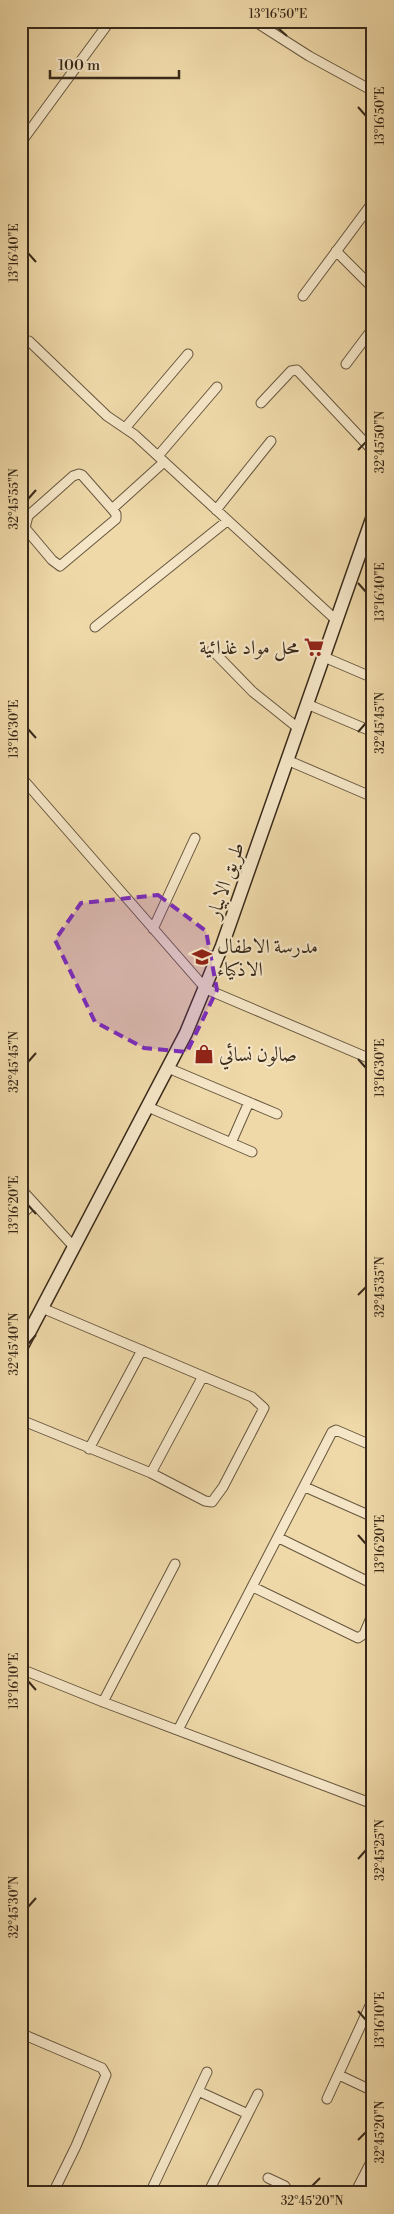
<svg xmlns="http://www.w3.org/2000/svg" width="394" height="2214" font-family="'Libre Bodoni',Amiri,serif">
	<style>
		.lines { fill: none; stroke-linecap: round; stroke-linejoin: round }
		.street-casing { stroke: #66563e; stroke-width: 11 }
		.secondary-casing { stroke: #392a1a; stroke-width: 15 }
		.street { stroke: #f5e6c7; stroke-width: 9 }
		.secondary { stroke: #f5e6c7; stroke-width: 12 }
		.marked { fill: #7b2cbf; fill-opacity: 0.2; stroke: #7b2cbf; stroke-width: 4; stroke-dasharray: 10 6; stroke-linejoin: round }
		.ticks { fill: none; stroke: #392a1a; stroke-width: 2 }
		.labels { text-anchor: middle; stroke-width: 4.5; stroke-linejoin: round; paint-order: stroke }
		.poi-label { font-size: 20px; fill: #392a1a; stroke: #f5e6c7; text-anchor: start }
		.street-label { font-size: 20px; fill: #392a1a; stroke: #f5e6c7 }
		.neatline { fill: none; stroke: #392a1a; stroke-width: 2 }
		.ticks-label { font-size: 12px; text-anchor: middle; fill: #392a1a }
	</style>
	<rect width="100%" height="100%" fill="#efd9a9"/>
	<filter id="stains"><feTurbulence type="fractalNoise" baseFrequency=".004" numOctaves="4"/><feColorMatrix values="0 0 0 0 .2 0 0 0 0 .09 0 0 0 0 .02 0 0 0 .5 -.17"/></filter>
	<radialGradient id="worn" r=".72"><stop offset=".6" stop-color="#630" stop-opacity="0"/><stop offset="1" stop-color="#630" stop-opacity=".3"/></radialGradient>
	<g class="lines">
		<defs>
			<path id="street" d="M254,21L309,56L373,91
				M22,141L110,21
				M336,251L373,288
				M303,296L370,206
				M29,341L107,416L135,435L336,620
				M346,364L373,328
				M261,403L291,371L297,370L373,451
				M126,427L188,354
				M158,456L217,387
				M79,474L82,475L112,509L116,514V519L60,566L52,560L25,528L28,516L73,476Z
				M112,509L164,462
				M216,510L271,441
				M95,627L227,521
				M212,650L253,692L298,728
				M324,657L373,678
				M307,704L373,732
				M287,760L373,797
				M21,777L206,989L373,1060
				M153,929L195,838
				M168,1068L277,1114
				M148,1107L252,1152
				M231,1143L249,1102
				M21,1189L74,1247
				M21,1215L34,1203
				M21,1420L151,1473L205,1501L212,1502L223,1487L264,1408L252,1397L42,1308
				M89,1449L142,1350
				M151,1473L203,1376
				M305,1487L373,1517
				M279,1538L373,1584
				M253,1587L358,1638L364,1634L373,1613
				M21,1669L103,1702L373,1804
				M103,1702L175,1564
				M178,1730L332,1432L336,1430L373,1446
				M27,2036L102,2068L106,2075L76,2146L53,2193
				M339,2075L373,2091
				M198,2091L248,2114
				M327,2099L373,1999
				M268,2178L285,2186L288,2193
				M360,2184L373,2190
				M150,2193L207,2072
				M208,2193L258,2094
				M355,2193L373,2158"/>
			<path id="secondary" d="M21,1348L186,1033L222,946L373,516"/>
		</defs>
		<!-- street casing -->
		<use href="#street" class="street-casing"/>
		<!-- secondary casing -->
		<use href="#secondary" class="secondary-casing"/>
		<!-- street -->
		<use href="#street" class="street"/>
		<!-- secondary -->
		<use href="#secondary" class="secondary"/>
	</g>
	<!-- marked area -->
	<path class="marked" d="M158,895L206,931L217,990L187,1052L144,1048L95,1022L55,940L81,903Z"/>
	<!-- ticks -->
	<path class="ticks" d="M278,28L287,36M358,107L366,116M28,253L36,262M358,450L366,442M28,499L36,490M358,583L366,592M28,729L36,738M358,732L366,723M358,1059L366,1068M28,1062L36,1053M28,1205L36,1214M358,1295L366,1287M28,1344L36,1335M358,1535L366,1544M28,1681L36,1690M358,1859L366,1850M28,1907L36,1898M358,2011L366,2020M358,2140L366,2132M312,2186L320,2178"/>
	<!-- icons -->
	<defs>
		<symbol id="supermarket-bare" viewBox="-9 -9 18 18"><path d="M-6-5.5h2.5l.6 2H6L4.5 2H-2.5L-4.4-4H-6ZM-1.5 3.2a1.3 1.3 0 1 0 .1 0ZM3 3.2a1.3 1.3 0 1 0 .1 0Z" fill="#8f2418" stroke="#f5e6c7" stroke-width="2.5" paint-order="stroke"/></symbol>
		<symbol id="school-bare" viewBox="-9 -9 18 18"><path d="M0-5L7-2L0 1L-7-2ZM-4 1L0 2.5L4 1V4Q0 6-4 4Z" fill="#8f2418" stroke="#f5e6c7" stroke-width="2.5" paint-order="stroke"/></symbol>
		<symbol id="shop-bare" viewBox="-9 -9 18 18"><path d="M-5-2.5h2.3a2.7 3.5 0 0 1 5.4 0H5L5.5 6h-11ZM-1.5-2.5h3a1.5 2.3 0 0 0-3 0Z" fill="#8f2418" stroke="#f5e6c7" stroke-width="2.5" paint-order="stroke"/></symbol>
	</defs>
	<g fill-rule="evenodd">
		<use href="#supermarket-bare" x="300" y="633" width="28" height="28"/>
		<use href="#school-bare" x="188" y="943" width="28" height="28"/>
		<use href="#shop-bare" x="190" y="1040" width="28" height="28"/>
	</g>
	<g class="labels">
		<!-- poi labels -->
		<g class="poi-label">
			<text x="299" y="654" text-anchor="end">محل مواد غذائية</text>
			<text x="217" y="953">مدرسة الاطفال<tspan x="217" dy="23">الاذكياء</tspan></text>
			<text x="219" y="1061">صالون نسائي</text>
		</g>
		<!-- street labels -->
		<g class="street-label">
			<text transform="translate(225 880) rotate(-71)" y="7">طريق الابيار</text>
		</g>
	</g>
	<!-- margin -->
	<rect width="394" height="2214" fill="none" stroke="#efd9a9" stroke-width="55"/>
	<!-- scale -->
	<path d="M50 70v8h129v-8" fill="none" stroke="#392a1a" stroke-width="2.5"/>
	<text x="58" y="70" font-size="15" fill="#392a1a" stroke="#f5e6c7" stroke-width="4" paint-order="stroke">100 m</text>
	<rect x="28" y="28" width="338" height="2158" class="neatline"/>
	<g class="ticks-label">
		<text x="278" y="18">13°16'50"E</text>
		<text transform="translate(380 116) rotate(-90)" y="4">13°16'50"E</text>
		<text transform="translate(14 253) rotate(-90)" y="4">13°16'40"E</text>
		<text transform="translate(380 442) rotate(-90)" y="4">32°45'50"N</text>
		<text transform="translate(14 499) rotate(-90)" y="4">32°45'55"N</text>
		<text transform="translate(380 592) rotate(-90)" y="4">13°16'40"E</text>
		<text transform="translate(380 723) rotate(-90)" y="4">32°45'45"N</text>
		<text transform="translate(14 729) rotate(-90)" y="4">13°16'30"E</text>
		<text transform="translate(14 1062) rotate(-90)" y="4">32°45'45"N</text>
		<text transform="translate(380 1068) rotate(-90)" y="4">13°16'30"E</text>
		<text transform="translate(14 1205) rotate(-90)" y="4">13°16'20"E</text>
		<text transform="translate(380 1287) rotate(-90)" y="4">32°45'35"N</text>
		<text transform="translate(14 1344) rotate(-90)" y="4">32°45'40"N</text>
		<text transform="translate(380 1544) rotate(-90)" y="4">13°16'20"E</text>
		<text transform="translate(14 1681) rotate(-90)" y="4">13°16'10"E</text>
		<text transform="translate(380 1850) rotate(-90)" y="4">32°45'25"N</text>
		<text transform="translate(14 1907) rotate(-90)" y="4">32°45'30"N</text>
		<text transform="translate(380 2020) rotate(-90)" y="4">13°16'10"E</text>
		<text transform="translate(380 2132) rotate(-90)" y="4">32°45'20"N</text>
		<text x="312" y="2205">32°45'20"N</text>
	</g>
	<rect width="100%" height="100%" filter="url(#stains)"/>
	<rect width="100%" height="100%" fill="url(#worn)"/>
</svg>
